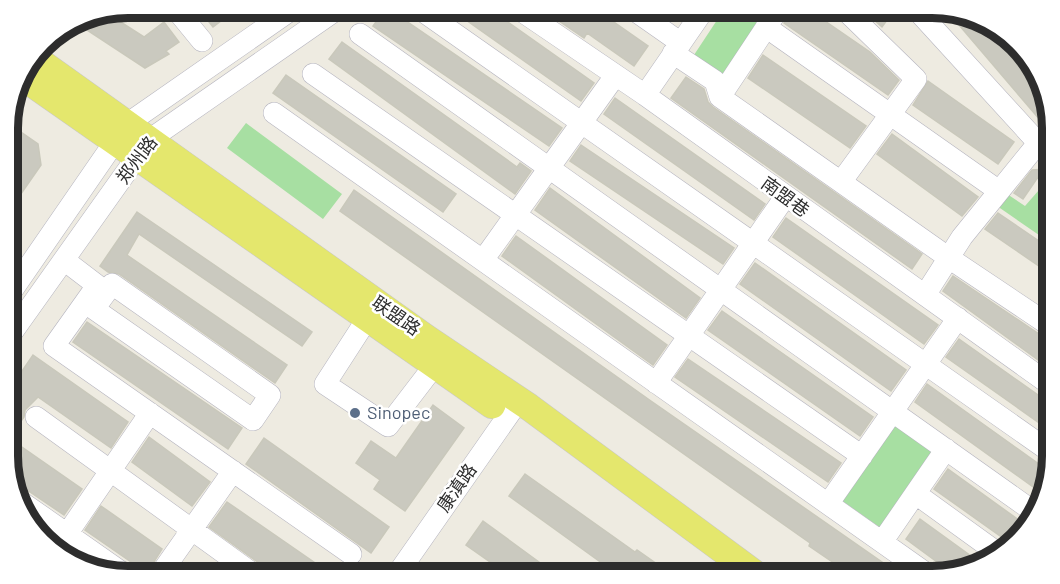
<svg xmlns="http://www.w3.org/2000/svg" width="1060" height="584" font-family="Barlow,'Noto Sans SC',sans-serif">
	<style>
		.green { fill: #a7dfa2 }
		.building { fill: #cac9bf; stroke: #c9c8bb; stroke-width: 1.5 }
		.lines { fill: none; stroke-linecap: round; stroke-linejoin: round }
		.minor-casing { stroke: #b5b4bf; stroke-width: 22 }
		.major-casing { stroke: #c8c8c8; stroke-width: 28 }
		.minor { stroke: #fff; stroke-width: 21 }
		.major { stroke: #e4e76d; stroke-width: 27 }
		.service-dot { fill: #5c6f8a; stroke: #fff; stroke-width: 2 }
		.labels { text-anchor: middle; stroke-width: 5; stroke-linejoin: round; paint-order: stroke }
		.street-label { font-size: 18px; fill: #2d2d2d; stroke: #fff }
		.service-label { font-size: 18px; fill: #4e5e75; stroke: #fff; text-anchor: start }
		.rim { fill: none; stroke: #2d2d2d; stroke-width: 8 }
	</style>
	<rect width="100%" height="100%" fill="#eeebe1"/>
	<!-- green -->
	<path class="green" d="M725,8H774L725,81L692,58Z
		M246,123L342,194L323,219L227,148Z
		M1039,190L1052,204V244L997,206L1007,194L1025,206Z
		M894,425L938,455L885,531L841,500Z"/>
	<!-- building -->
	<path class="building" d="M198,8H238L213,27Z
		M386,8H405L399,16L562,128L549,146L373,26Z
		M449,8H488L594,83L581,101Z
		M540,8H584L598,18L601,13L648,46L634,66L587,33L584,38Z
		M792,8H806L870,52L899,80L888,95L784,23Z
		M861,8H896L882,27Z
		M947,11L989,23L1039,80L1052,119V134Z
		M105,12L144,37L164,22L179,42L166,51L169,54L145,68L87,30L99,13Z
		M342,42L517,167L520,163L531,171L515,194L329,59Z
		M763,55L866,126L850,148L748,78Z
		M286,75L456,194L443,212L273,93Z
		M686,77L704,89L708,102L713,107L922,254L912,269L671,98Z
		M928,81L1014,142L998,164L913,105Z
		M615,98L765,204L754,220L604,114Z
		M8,123L38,144L41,165L9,211V173L17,162L9,156Z
		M892,134L978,197L962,216L877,154Z
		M581,145L734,248L723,264L570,161Z
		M1046,169L1052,176V193L1038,177L1023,199L1014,193L1032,170Z
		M550,188L700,298L686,318L535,210Z
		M354,190L651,401L902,576H853L809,546L810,543L340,211Z
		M137,212L312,332L302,346L139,234L127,255L287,365L275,383L119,274L108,272L100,266Z
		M998,213L1052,250V275L985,229Z
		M786,218L938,325L924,344L773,237Z
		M516,236L667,345L653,365L502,256Z
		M755,263L906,370L891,391L740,284Z
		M953,276L1045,338L1052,340V370L943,291Z
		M722,311L873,417L860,436L708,330Z
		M87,322L242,428L228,449L73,342Z
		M959,339L1052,405V432L946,357Z
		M33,355L128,422L111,448L38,397L25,410L24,417L9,438L82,489L64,515L11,479L9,472V390Z
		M688,359L841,463L828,482L675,377Z
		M927,384L1050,472L1043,494L915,402Z
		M433,405L464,428L405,511L374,489L380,480L356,463L371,441L396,458Z
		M149,437L210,482L192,506L132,462Z
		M264,438L389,527L371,553L246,464Z
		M948,469L1027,526L1010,543L934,489Z
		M525,474L635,552L637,550L674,576H621L610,569L509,496Z
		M227,502L334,576H277L209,527Z
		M101,506L162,549L147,573L85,530Z
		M920,519L982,564L952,573L906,539Z
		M483,521L558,576H510L466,545Z
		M184,563L202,576H174Z"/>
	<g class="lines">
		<defs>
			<path id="minor" d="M175,8L202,41
				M517,8L645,95L1052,386
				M631,8L681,43
				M915,8L1052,158
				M421,10L1052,453
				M766,27L999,191
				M360,34L1037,514
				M673,53L715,81L720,97L949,258L1052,327
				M313,74L862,456
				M645,95L705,8
				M720,97L779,8
				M274,113L930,576
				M841,182L916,79L843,8
				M64,260L106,292
				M483,260L615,76
				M112,284L270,395L253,420L94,309Z
				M96,287L54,346L351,554
				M9,295L127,124L294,8
				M925,295L962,237L1039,142
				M367,319L325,384L388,426L434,366
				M9,337L149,140L339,8
				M656,383L785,197
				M36,417L256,576
				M916,494L999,554
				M20,501L127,576
				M828,504L958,318
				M67,534L150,413
				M882,542L946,449
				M159,576L233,471
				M396,576L519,400"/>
			<path id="major" d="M33,57L426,338L529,407L758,576
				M20,75L492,405"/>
		</defs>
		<!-- minor casing -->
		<use href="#minor" class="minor-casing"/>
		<!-- major casing -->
		<use href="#major" class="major-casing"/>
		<!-- minor -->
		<use href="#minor" class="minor"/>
		<!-- major -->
		<use href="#major" class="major"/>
	</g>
	<!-- markers -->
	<circle class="service-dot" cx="355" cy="413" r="6"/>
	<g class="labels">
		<!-- street labels -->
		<g class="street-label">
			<text transform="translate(137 160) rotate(-53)" y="6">郑州路</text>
			<text transform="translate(785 197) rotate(36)" y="6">南盟巷</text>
			<text transform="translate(396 316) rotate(35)" y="6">联盟路</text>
			<text transform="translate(457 488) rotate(-55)" y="6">康滇路</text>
		</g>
		<!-- service labels -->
		<g class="service-label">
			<text x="367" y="419">Sinopec</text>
		</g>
	</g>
	<!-- crop -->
	<path d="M0 0H1060V584H0ZM128 18H932A110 110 0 0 1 1042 128V456A110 110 0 0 1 932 566H128A110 110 0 0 1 18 456V128A110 110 0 0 1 128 18Z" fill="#fff" fill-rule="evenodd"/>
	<path class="rim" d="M128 18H932A110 110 0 0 1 1042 128V456A110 110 0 0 1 932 566H128A110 110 0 0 1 18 456V128A110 110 0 0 1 128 18Z"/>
</svg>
